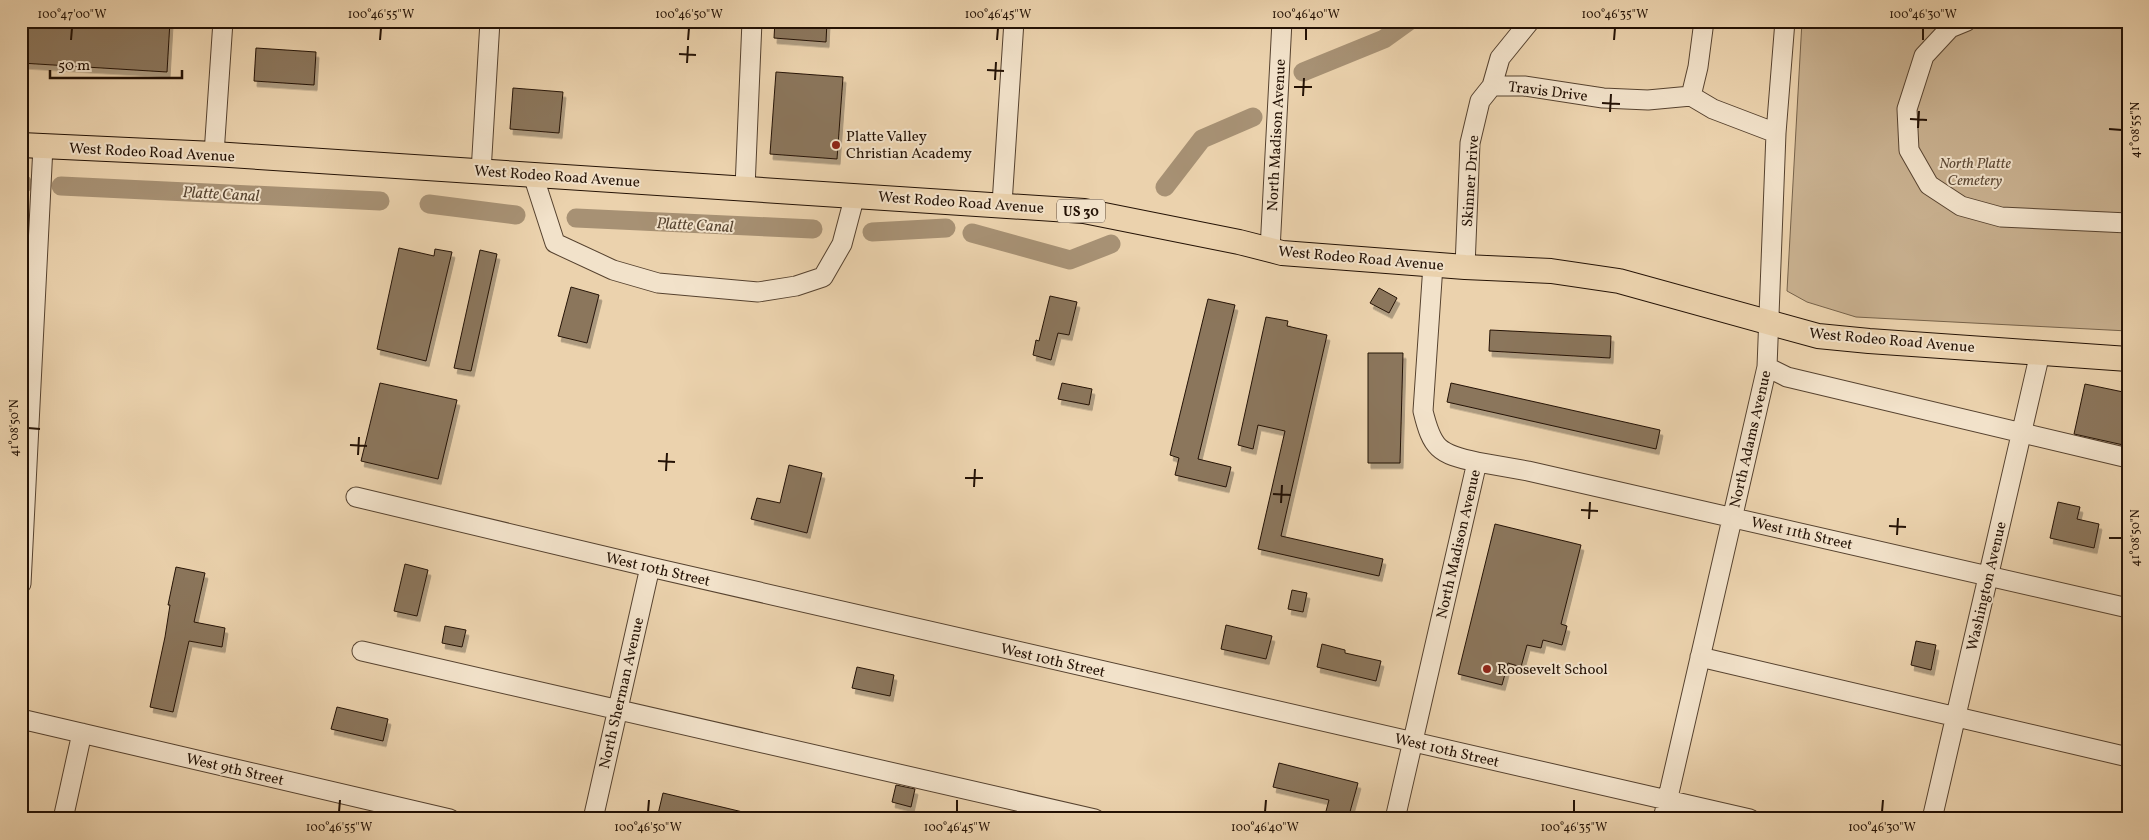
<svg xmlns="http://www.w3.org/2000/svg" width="2149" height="840" font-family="Vollkorn,serif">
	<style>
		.green { fill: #c9b190; stroke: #76624a }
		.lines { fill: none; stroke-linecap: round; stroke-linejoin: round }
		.canal { stroke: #a79174; stroke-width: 19 }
		.building { fill: #8b765c; stroke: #241205; filter: url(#shadow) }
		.minor-casing { stroke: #56422f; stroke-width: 21 }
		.major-casing { stroke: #241205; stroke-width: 26 }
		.minor { stroke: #f2e2ca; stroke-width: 19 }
		.major { stroke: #ebd2ad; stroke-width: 24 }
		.ticks { fill: none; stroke: #241205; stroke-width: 2 }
		.poi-dot { fill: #8f2418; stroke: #f2e2ca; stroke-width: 2 }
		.labels { text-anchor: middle; stroke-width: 4; stroke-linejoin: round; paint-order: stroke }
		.shield { fill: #f2e2ca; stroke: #625040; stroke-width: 1 }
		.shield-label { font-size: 14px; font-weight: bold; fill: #241205 }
		.street-label { font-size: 15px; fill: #241205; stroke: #f2e2ca }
		.poi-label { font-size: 15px; fill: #241205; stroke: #f2e2ca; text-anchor: start }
		.park-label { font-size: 15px; font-style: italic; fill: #5e4a36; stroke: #f2e2ca }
		.water-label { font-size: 16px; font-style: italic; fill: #584531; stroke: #f2e2ca }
		.neatline { fill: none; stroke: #241205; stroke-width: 2 }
		.ticks-label { font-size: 12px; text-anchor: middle; fill: #241205 }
	</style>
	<defs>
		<filter id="shadow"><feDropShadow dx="3" dy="5.5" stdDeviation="0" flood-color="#0004"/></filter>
	</defs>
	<rect width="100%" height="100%" fill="#ebd2ad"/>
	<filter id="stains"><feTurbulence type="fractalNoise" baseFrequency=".004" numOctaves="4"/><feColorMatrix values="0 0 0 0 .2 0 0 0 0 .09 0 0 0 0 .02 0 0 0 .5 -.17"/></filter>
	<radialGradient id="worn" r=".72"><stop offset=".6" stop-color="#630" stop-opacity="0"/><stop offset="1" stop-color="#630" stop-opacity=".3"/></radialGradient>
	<!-- green -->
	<path class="green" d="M1802,21H2128V331L1856,317L1807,302L1787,291Z"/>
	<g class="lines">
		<!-- canal -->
		<path class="canal" d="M1303,72L1384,39L1409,21
			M21,184H23
			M61,186L380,201
			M1165,187L1202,139L1253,117
			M429,204L516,215
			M576,218L813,229
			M872,232L946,228
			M972,233L1070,260L1111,244"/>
	</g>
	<!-- building -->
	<path class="building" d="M21,21H170L167,72L21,63Z
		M775,21H827L826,42L774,38Z
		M256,48L316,52L314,85L254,81Z
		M776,72L843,77L837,159L770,154Z
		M513,88L563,92L559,133L510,129Z
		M399,248L434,256L435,249L452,252L426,361L377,349Z
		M480,250L497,254L471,371L454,368Z
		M571,287L599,295L587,343L558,336Z
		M1379,288L1397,298L1389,313L1370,303Z
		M1050,296L1077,302L1069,335L1058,333L1051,360L1033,355L1036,340L1039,341Z
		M1208,299L1235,305L1198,459L1231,467L1226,487L1175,475L1179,458L1170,455Z
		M1266,317L1288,321L1287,326L1327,335L1281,536L1383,559L1379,576L1258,549L1285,431L1258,425L1253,449L1238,445Z
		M1490,330L1611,336L1610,358L1489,351Z
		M1368,353H1403L1400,463H1368Z
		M380,383L457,400L438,479L361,461Z
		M1062,383L1092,389L1089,405L1058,399Z
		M1451,383L1660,430L1656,449L1447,402Z
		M2085,384L2128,393V446L2074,434Z
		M789,465L822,473L807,533L751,519L757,498L780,503Z
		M2058,502L2080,507L2077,519L2099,524L2094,548L2050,538Z
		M1495,524L1581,545L1561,624L1567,626L1562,645L1543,640L1541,648L1527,645L1521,667L1508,663L1502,685L1458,674Z
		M405,564L428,570L417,616L394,611Z
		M176,567L205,573L194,622L225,628L222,647L189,641L173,712L150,707L165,637L170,605H168Z
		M1292,590L1307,593L1303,612L1288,609Z
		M1226,625L1272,636L1266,659L1221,649Z
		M445,626L466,630L462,647L442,643Z
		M1916,641L1936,645L1931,670L1911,665Z
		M1322,644L1345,650V653L1381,661L1376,681L1317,667Z
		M857,667L894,675L890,696L852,688Z
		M337,707L388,719L383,741L331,729Z
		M1279,763L1358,783L1348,819L1325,815L1329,800L1273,787Z
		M896,785L915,789L911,807L892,802Z
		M663,793L747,813L746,819H678L658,814Z"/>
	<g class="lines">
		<defs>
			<path id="minor" d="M1967,21L1950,28L1924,56L1907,109L1909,150L1929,185L1961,206L2001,217L2128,223
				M1492,86H1524L1603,98L1648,100L1691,96L1713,109L1776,133
				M1691,96L1698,67L1704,21
				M214,154L223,21
				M481,172L490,21
				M533,175L555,243L613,270L658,283L758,292L796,286L823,277L842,244L855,195
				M745,188L752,21
				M1002,204L1014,21
				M1270,250L1282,21
				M1465,267L1470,143L1480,101L1492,86L1500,58L1530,21
				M1767,367L1787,377L2128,458
				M1477,462L1528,471L2128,608
				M356,497L650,567L1750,819
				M21,584L43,146
				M362,651L1095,819
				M1700,657L2128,757
				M21,719L450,819
				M63,819L82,733
				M593,819L650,567
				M1395,819L1477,462C1438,454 1432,448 1423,411L1433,265
				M1663,819L1767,367L1776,133L1785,21
				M1932,819L2040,353"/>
			<path id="major" d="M21,145L214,154L1084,211L1239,242L1282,253L1465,267L1551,271L1619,281L1818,336L1869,341L2128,359"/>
		</defs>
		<!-- minor casing -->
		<use href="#minor" class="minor-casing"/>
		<!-- major casing -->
		<use href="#major" class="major-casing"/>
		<!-- minor -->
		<use href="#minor" class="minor"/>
		<!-- major -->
		<use href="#major" class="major"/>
	</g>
	<!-- ticks -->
	<path class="ticks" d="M71,40L72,28M380,40L381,28M688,40L689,28M997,40L998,28M1306,40V28M1614,40L1615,28M1923,40V28M679,54L696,55M687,63L688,46M987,70L1004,71M995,80L996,62M1294,87H1312M1303,96L1304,78M1602,103L1620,104M1610,112L1611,94M1910,119L1927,120M1918,128L1919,111M2109,129L2122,130M28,428L40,429M350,445L367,446M358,455L359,437M658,461L675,462M666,471L667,453M965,478H983M974,487L975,469M1273,494L1291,495M1281,503L1282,485M1581,510L1598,511M1589,519L1590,502M1889,526L1906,527M1897,535L1898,518M2109,538H2122M339,812L340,800M648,812L649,800M957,812V800M1265,812L1266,800M1574,812V800M1882,812L1883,800"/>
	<!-- markers -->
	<g class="poi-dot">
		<circle cx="836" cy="145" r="5"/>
		<circle cx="1487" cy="669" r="5"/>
	</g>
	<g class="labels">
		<!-- shield labels -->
		<rect class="shield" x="1057" y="199.5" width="48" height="23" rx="4"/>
		<g class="shield-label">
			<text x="1081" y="216">US 30</text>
		</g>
		<!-- street labels -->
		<g class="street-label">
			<text transform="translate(1548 91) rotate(7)" y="5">Travis Drive</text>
			<text transform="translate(1276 135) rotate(-87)" y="5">North Madison Avenue</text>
			<text transform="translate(152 152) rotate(3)" y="5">West Rodeo Road Avenue</text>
			<text transform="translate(557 176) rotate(4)" y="5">West Rodeo Road Avenue</text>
			<text transform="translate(1470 181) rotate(-86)" y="5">Skinner Drive</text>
			<text transform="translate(961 202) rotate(4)" y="5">West Rodeo Road Avenue</text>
			<text transform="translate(1361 258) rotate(5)" y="5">West Rodeo Road Avenue</text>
			<text transform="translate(1892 340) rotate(5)" y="5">West Rodeo Road Avenue</text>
			<text transform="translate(1750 439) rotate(-77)" y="5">North Adams Avenue</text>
			<text transform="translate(1802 533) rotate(13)" y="5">West 11th Street</text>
			<text transform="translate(1458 544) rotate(-77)" y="5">North Madison Avenue</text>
			<text transform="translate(658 569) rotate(13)" y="5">West 10th Street</text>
			<text transform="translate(1986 586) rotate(-77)" y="5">Washington Avenue</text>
			<text transform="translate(1053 660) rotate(13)" y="5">West 10th Street</text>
			<text transform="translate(621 693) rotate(-77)" y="5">North Sherman Avenue</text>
			<text transform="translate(1447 750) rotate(13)" y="5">West 10th Street</text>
			<text transform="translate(235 769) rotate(13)" y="5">West 9th Street</text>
		</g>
		<!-- poi labels -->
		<g class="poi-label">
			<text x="846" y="141">Platte Valley<tspan x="846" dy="17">Christian Academy</tspan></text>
			<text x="1497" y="674">Roosevelt School</text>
		</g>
		<!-- park labels -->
		<g class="park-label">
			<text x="1975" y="168">North Platte<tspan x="1975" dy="17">Cemetery</tspan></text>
		</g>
		<!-- water labels -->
		<g class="water-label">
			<text transform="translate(221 193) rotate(3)" y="6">Platte Canal</text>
			<text transform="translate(695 224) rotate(3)" y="6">Platte Canal</text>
		</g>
	</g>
	<!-- margin -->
	<rect width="2149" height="840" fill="none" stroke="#ebd2ad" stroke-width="55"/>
	<!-- scale -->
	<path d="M50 70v8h132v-8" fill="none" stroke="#241205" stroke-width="2.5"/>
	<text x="58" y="70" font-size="15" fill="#241205" stroke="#f2e2ca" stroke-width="4" paint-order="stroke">50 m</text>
	<rect x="28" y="28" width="2094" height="784" class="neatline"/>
	<g class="ticks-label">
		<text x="72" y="18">100°47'00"W</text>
		<text x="381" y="18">100°46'55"W</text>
		<text x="689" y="18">100°46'50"W</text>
		<text x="998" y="18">100°46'45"W</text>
		<text x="1306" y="18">100°46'40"W</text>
		<text x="1615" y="18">100°46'35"W</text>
		<text x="1923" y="18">100°46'30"W</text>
		<text transform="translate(2135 130) rotate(-90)" y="4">41°08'55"N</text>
		<text transform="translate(14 428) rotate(-90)" y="4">41°08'50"N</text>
		<text transform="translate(2135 538) rotate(-90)" y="4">41°08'50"N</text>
		<text x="339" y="831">100°46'55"W</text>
		<text x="648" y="831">100°46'50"W</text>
		<text x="957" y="831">100°46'45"W</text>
		<text x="1265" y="831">100°46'40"W</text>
		<text x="1574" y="831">100°46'35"W</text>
		<text x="1882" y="831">100°46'30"W</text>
	</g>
	<rect width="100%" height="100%" filter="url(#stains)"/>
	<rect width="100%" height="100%" fill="url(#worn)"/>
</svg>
